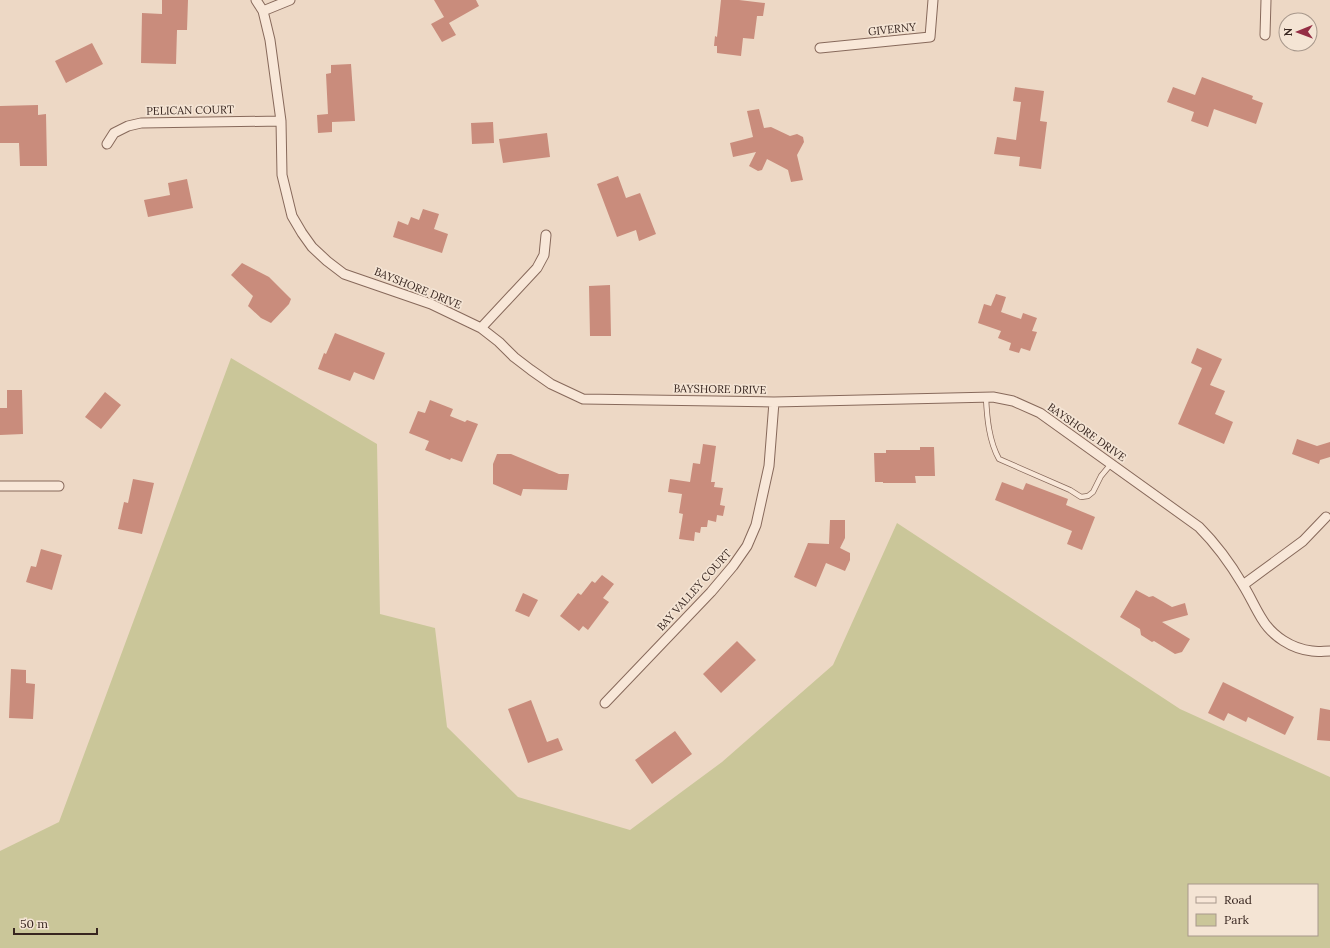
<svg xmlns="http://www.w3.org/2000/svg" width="1330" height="948" font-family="Lora,serif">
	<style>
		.green { fill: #cac699; fill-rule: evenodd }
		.building { fill: #c98c7c }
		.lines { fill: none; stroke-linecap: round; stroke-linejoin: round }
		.lane-casing { stroke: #87695b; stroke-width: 6 }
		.street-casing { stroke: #87695b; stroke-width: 11 }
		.lane { stroke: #f8e7d8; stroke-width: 4.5 }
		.street { stroke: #f8e7d8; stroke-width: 9 }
		.labels { text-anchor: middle; stroke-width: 3.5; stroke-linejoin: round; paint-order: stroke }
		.street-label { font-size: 11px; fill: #37251f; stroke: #f4e4d4 }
	</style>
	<rect width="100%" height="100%" fill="#edd8c5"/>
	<!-- green -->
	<path class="green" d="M231,358L377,444L380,614L435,628L447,727L518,797L630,830L722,762L833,665L897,523L1180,709L1330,777V948H0V851L59,822ZM1189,885H1317V935H1189Z"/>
	<!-- building -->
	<path class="building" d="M162,0H188L187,30H177L176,64L141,63L142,13L162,14Z
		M434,0H476L479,6L449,23L456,35L442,42L431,24L444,17Z
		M721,0H739L765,3L763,16H757L754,39L743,38L741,56L717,53V46H714L715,36L717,37Z
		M92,43L103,64L66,83L55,61Z
		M351,64L355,121L332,122V132L318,133L317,115L328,114L326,74L331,73V65Z
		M1202,77L1253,96L1252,99L1263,103L1256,124L1214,109L1208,127L1191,121L1194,112L1167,102L1173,87L1195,95Z
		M1015,87L1044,91L1040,121L1047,122L1041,169L1019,166L1020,157L994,154L997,137L1016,140L1021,102L1013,101Z
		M38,105V115L46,114L47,166H20L19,143H0V106Z
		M759,109L764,128L771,127L790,136L797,134L803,137L804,142L797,155L803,180L791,182L788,170L767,159L762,170L758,171L749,166L756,152L733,157L730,143L753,137L747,111Z
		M493,122L494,143L472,144L471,123Z
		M547,133L550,157L503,163L499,139Z
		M618,176L626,198L640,193L656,234L639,241L636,230L617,237L597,184Z
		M187,179L193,208L148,217L144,200L170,195L168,183Z
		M423,209L439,214L434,229L448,234L442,253L393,237L398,221L408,225L411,217L419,220Z
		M242,263L269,277L291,299L289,304L271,323L261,318L248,306L253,296L231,275Z
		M610,285L611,336H590L589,286Z
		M996,294L1006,297L1001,312L1021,319L1023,313L1037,318L1032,331L1037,332L1030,351L1021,348L1019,353L1009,350L1011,343L998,338L1001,331L978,323L984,304L991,306Z
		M335,333L385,353L374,380L354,372L350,381L318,369L324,353L326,354Z
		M1197,348L1222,359L1210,385L1225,391L1215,414L1233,422L1224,444L1178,424L1202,368L1191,363Z
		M7,390H22L23,434L0,435V408H7Z
		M105,392L121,405L101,429L85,417Z
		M430,400L453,409L450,416L465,422L467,420L478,424L462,462L451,458L450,460L425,450L429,441L409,433L418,411L425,413Z
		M1297,439L1317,446L1330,442V457L1320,460L1319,464L1292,454Z
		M703,444L716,446L711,482H715L714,487L723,488L720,505L725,506L723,516L717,515L716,522L708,520L707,527H701L700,533L695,532L694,541L679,539L683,514L679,513L682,494L668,492L670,479L690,482L693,463L700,464Z
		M920,447H934L935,476H915L916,483H883V482H875L874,453H886V450H920Z
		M497,454H511L559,474H569L567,490L523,489L521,496L493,484V464Z
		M133,479L154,483L142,534L118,529L124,502L128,503Z
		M1002,482L1023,490L1026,483L1068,499L1066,505L1095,517L1082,550L1067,544L1072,531L995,500Z
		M830,520H845V538L840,548L850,553V560L845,571L826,563L816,587L794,577L808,543L829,544Z
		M41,549L62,555L52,590L26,582L31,566L36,567Z
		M602,575L614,584L603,598L609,602L588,630L583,626L579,631L560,616L578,593L581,595L592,581L595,583Z
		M1136,590L1149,597L1153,596L1172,607L1185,603L1188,615L1162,622L1190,639L1182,652L1175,654L1154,641L1152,642L1141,635L1140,629L1120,617Z
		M523,593L538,600L529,617L515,611Z
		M737,641L756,660L721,693L703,674Z
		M11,669L26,670V683L35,684L33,719L9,718Z
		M1223,682L1294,717L1285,735L1248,717L1246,722L1228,713L1224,721L1208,713Z
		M531,700L547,742L558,738L563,750L528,763L508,709Z
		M1320,708L1330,710V741L1317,740Z
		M675,731L692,754L652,784L635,760Z"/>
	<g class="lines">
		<defs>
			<path id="lane" d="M986,398C987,418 989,441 999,459L1070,490L1081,497L1088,496L1093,492L1101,476L1111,464"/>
			<path id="street" d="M256,0L263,11L270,40L281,121L282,175L292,216L302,233L312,247L327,261L344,274L431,304L481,328L499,342L514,357L531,370L551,384L583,399L774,402L993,397L1013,401L1040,413L1199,527C1216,544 1230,563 1243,585C1250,596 1255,608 1262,619C1272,636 1292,649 1312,651C1318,652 1324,651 1330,651
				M263,11L290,0
				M1265,35L1266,0
				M820,48L930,37L933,0
				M107,144L114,133L128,126L141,123L281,121
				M481,328L537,268L544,255L546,235
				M0,486H59
				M1243,585L1303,541L1326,517
				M605,703L711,592L733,566L747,546L756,525L769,466L774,402"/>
		</defs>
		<!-- lane casing -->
		<use href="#lane" class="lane-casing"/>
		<!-- street casing -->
		<use href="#street" class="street-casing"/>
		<!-- lane -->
		<use href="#lane" class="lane"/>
		<!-- street -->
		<use href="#street" class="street"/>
	</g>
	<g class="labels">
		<!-- street labels -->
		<g class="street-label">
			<text transform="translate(892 29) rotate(-6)" y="4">GIVERNY</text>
			<text transform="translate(190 110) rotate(-1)" y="4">PELICAN COURT</text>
			<text transform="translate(418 288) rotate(22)" y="4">BAYSHORE DRIVE</text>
			<text transform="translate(720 389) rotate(1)" y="4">BAYSHORE DRIVE</text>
			<text transform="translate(1087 432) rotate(35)" y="4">BAYSHORE DRIVE</text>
			<text transform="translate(694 590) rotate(-48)" y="4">BAY VALLEY COURT</text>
		</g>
	</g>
	<!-- legend -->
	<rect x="1188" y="884" width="130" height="52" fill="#f4e4d4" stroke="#a8988c"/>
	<rect x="1196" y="897" width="20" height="6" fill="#f8e7d8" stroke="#a8988c"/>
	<text x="1224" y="904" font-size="12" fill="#37251f">Road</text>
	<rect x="1196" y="914" width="20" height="12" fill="#cac699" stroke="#a8988c"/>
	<text x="1224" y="924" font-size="12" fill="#37251f">Park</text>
	<!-- north arrow -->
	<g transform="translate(1298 32) rotate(269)"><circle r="19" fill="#f4e4d4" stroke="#a8988c"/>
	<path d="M0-3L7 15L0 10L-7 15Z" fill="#942d44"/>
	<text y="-6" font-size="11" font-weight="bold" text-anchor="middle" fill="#37251f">N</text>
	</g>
	<!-- scale -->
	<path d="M14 928v6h83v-6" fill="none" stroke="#37251f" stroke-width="2"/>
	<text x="20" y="928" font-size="12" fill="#37251f" stroke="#f4e4d4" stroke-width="3" paint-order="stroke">50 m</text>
</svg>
